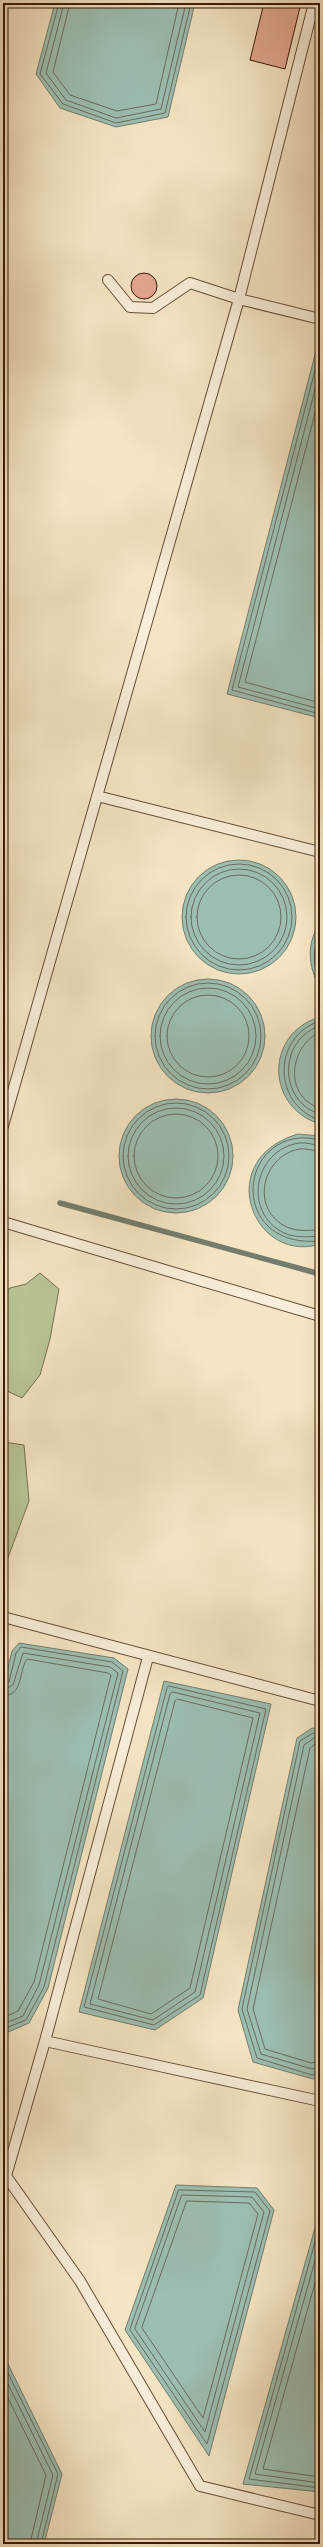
<svg xmlns="http://www.w3.org/2000/svg" width="323" height="2547" font-family="'EB Garamond',serif">
	<style>
		.green { fill: #b9c596; stroke: #79704e }
		.water { fill: #9cbfb2; stroke: #747d6d }
		.lines { fill: none; stroke-linecap: round; stroke-linejoin: round }
		.shore { stroke: #6a6c5c; stroke-width: 1 }
		.stream { stroke: #747d6d; stroke-width: 5.5 }
		.building { fill: #e3a78f; stroke: #391a06 }
		.service-casing { stroke: #684d36; stroke-width: 12 }
		.service { stroke: #f8eed9; stroke-width: 10 }
	</style>
	<rect width="100%" height="100%" fill="#f5e5c4"/>
	<filter id="stains"><feTurbulence type="fractalNoise" baseFrequency=".005" numOctaves="4"/><feColorMatrix values="0 0 0 0 .2 0 0 0 0 .09 0 0 0 0 .02 0 0 0 .5 -.17"/></filter>
	<radialGradient id="worn" r=".72"><stop offset=".6" stop-color="#630" stop-opacity="0"/><stop offset="1" stop-color="#630" stop-opacity=".3"/></radialGradient>
	<!-- green -->
	<path class="green" d="M40,1273L59,1289L50,1339L40,1375L22,1398L3,1389V1294L10,1288L26,1284Z
		M3,1442L24,1445L29,1501L3,1571Z"/>
	<!-- water -->
	<path class="water" d="M55,3H195L168,117L116,127L60,108L36,74Z
		M317,347L320,348V718L227,694Z
		M182 917a57 57 0 1 1 114 0a57 57 0 1 1-114 0Z
		M320,924V987C308,968 306,942 320,924Z
		M151 1036a57 57 0 1 1 114 0a57 57 0 1 1-114 0Z
		M320,1017V1124C265,1107 265,1033 320,1017Z
		M119 1156a57 57 0 1 1 114 0a57 57 0 1 1-114 0Z
		M298,1134L320,1136V1244C254,1265 211,1160 298,1134Z
		M19,1643L114,1658L128,1669L48,1988L29,2023L6,2033H3V1688L12,1651Z
		M164,1681L271,1704L203,1998L155,2030L79,2012Z
		M312,1728L320,1729V2076L313,2079L253,2062L238,2010L297,1738Z
		M176,2185L257,2188L274,2210L209,2456L125,2330Z
		M320,2210V2492L243,2484Z
		M3,2354L62,2474L44,2544H3Z"/>
	<g class="lines">
		<!-- shore -->
		<path class="shore" d="M59,3L40,74L63,104L116,123L165,113L191,3
			M64,3L46,73L66,100L116,118L161,109L186,3
			M70,3L53,72L70,95L117,111L156,104L179,3
			M320,351L232,690L320,714
			M320,370L238,687L320,709
			M320,394L245,682L320,703
			M186 917a53 53 0 1 1 106 0a53 53 0 1 1-106 0Z
			M191 917a48 48 0 1 1 96 0a48 48 0 1 1-96 0Z
			M197 917a42 42 0 1 1 84 0a42 42 0 1 1-84 0Z
			M320,931C314,947 311,963 320,979
			M155 1036a53 53 0 1 1 106 0a53 53 0 1 1-106 0Z
			M160 1036a48 48 0 1 1 96 0a48 48 0 1 1-96 0Z
			M167 1036a41 41 0 1 1 82 0a41 41 0 1 1-82 0Z
			M320,1021C272,1036 272,1105 320,1120
			M320,1026C278,1039 278,1102 320,1114
			M320,1032C289,1046 283,1097 320,1108
			M123 1156a53 53 0 1 1 106 0a53 53 0 1 1-106 0Z
			M128 1156a48 48 0 1 1 96 0a48 48 0 1 1-96 0Z
			M134 1156a42 42 0 1 1 84 0a42 42 0 1 1-84 0Z
			M320,1140C313,1139 306,1137 299,1138C235,1145 234,1249 320,1241
			M320,1145C313,1145 306,1142 299,1143C254,1150 242,1212 284,1233C296,1238 307,1237 320,1236
			M320,1151C313,1151 306,1148 299,1149C261,1157 250,1210 287,1227C298,1232 308,1230 320,1230
			M3,1685L9,1682L16,1653L21,1647L112,1662L123,1671L44,1987L26,2020L3,2029
			M169,1686L266,1709L200,1995L154,2025L84,2007L167,1688Z
			M3,1690L13,1685L23,1653L110,1667L118,1673L39,1985L23,2016L3,2024
			M173,1692L260,1713L195,1992L153,2020L90,2004L170,1694Z
			M3,1696C24,1695 18,1672 27,1659L108,1673L111,1675L34,1982L18,2011L3,2018
			M177,1699L253,1718L190,1988L151,2014L98,1999L175,1701Z
			M320,1733H313L300,1741L242,2009L257,2058L312,2075L320,2073
			M320,1738H314L304,1745L247,2009L261,2054L312,2069L320,2067
			M320,1744H315L310,1748L253,2009L265,2049L311,2063L320,2061
			M179,2190L255,2192L270,2211L207,2444L130,2330Z
			M182,2195L252,2197L264,2212L205,2432L135,2329Z
			M187,2201L249,2203L258,2214L203,2418L142,2328Z
			M320,2224L249,2479L320,2488
			M320,2243L255,2474L320,2483
			M320,2265L263,2469L320,2477
			M3,2363L58,2474L41,2544
			M3,2374L53,2475L36,2544
			M3,2388L46,2475L30,2544"/>
		<!-- stream -->
		<path class="stream" d="M60,1203L320,1274"/>
	</g>
	<!-- building -->
	<path class="building" d="M264,3H301L285,69L250,60Z
		M131 286a13 13 0 1 1 26 0a13 13 0 1 1-26 0Z"/>
	<g class="lines">
		<defs>
			<path id="service" d="M108,280L130,307L153,308L190,283L239,299L320,319
				M97,796L320,852
				M3,1126L239,299L314,3
				M3,1222L320,1316
				M3,1617L320,1701
				M45,2041L320,2101
				M6,2176L80,2281L200,2486L320,2515
				M3,2186L45,2041L148,1657"/>
		</defs>
		<!-- service casing -->
		<use href="#service" class="service-casing"/>
		<!-- service -->
		<use href="#service" class="service"/>
	</g>
	<!-- margin -->
	<rect width="323" height="2547" fill="none" stroke="#f5e5c4" stroke-width="16"/>
	<rect x="4" y="4" width="315" height="2539" fill="none" stroke="#391a06" stroke-width="2"/>
	<rect x="8" y="8" width="307" height="2531" fill="none" stroke="#391a06"/>
	<rect width="100%" height="100%" filter="url(#stains)"/>
	<rect width="100%" height="100%" fill="url(#worn)"/>
</svg>
